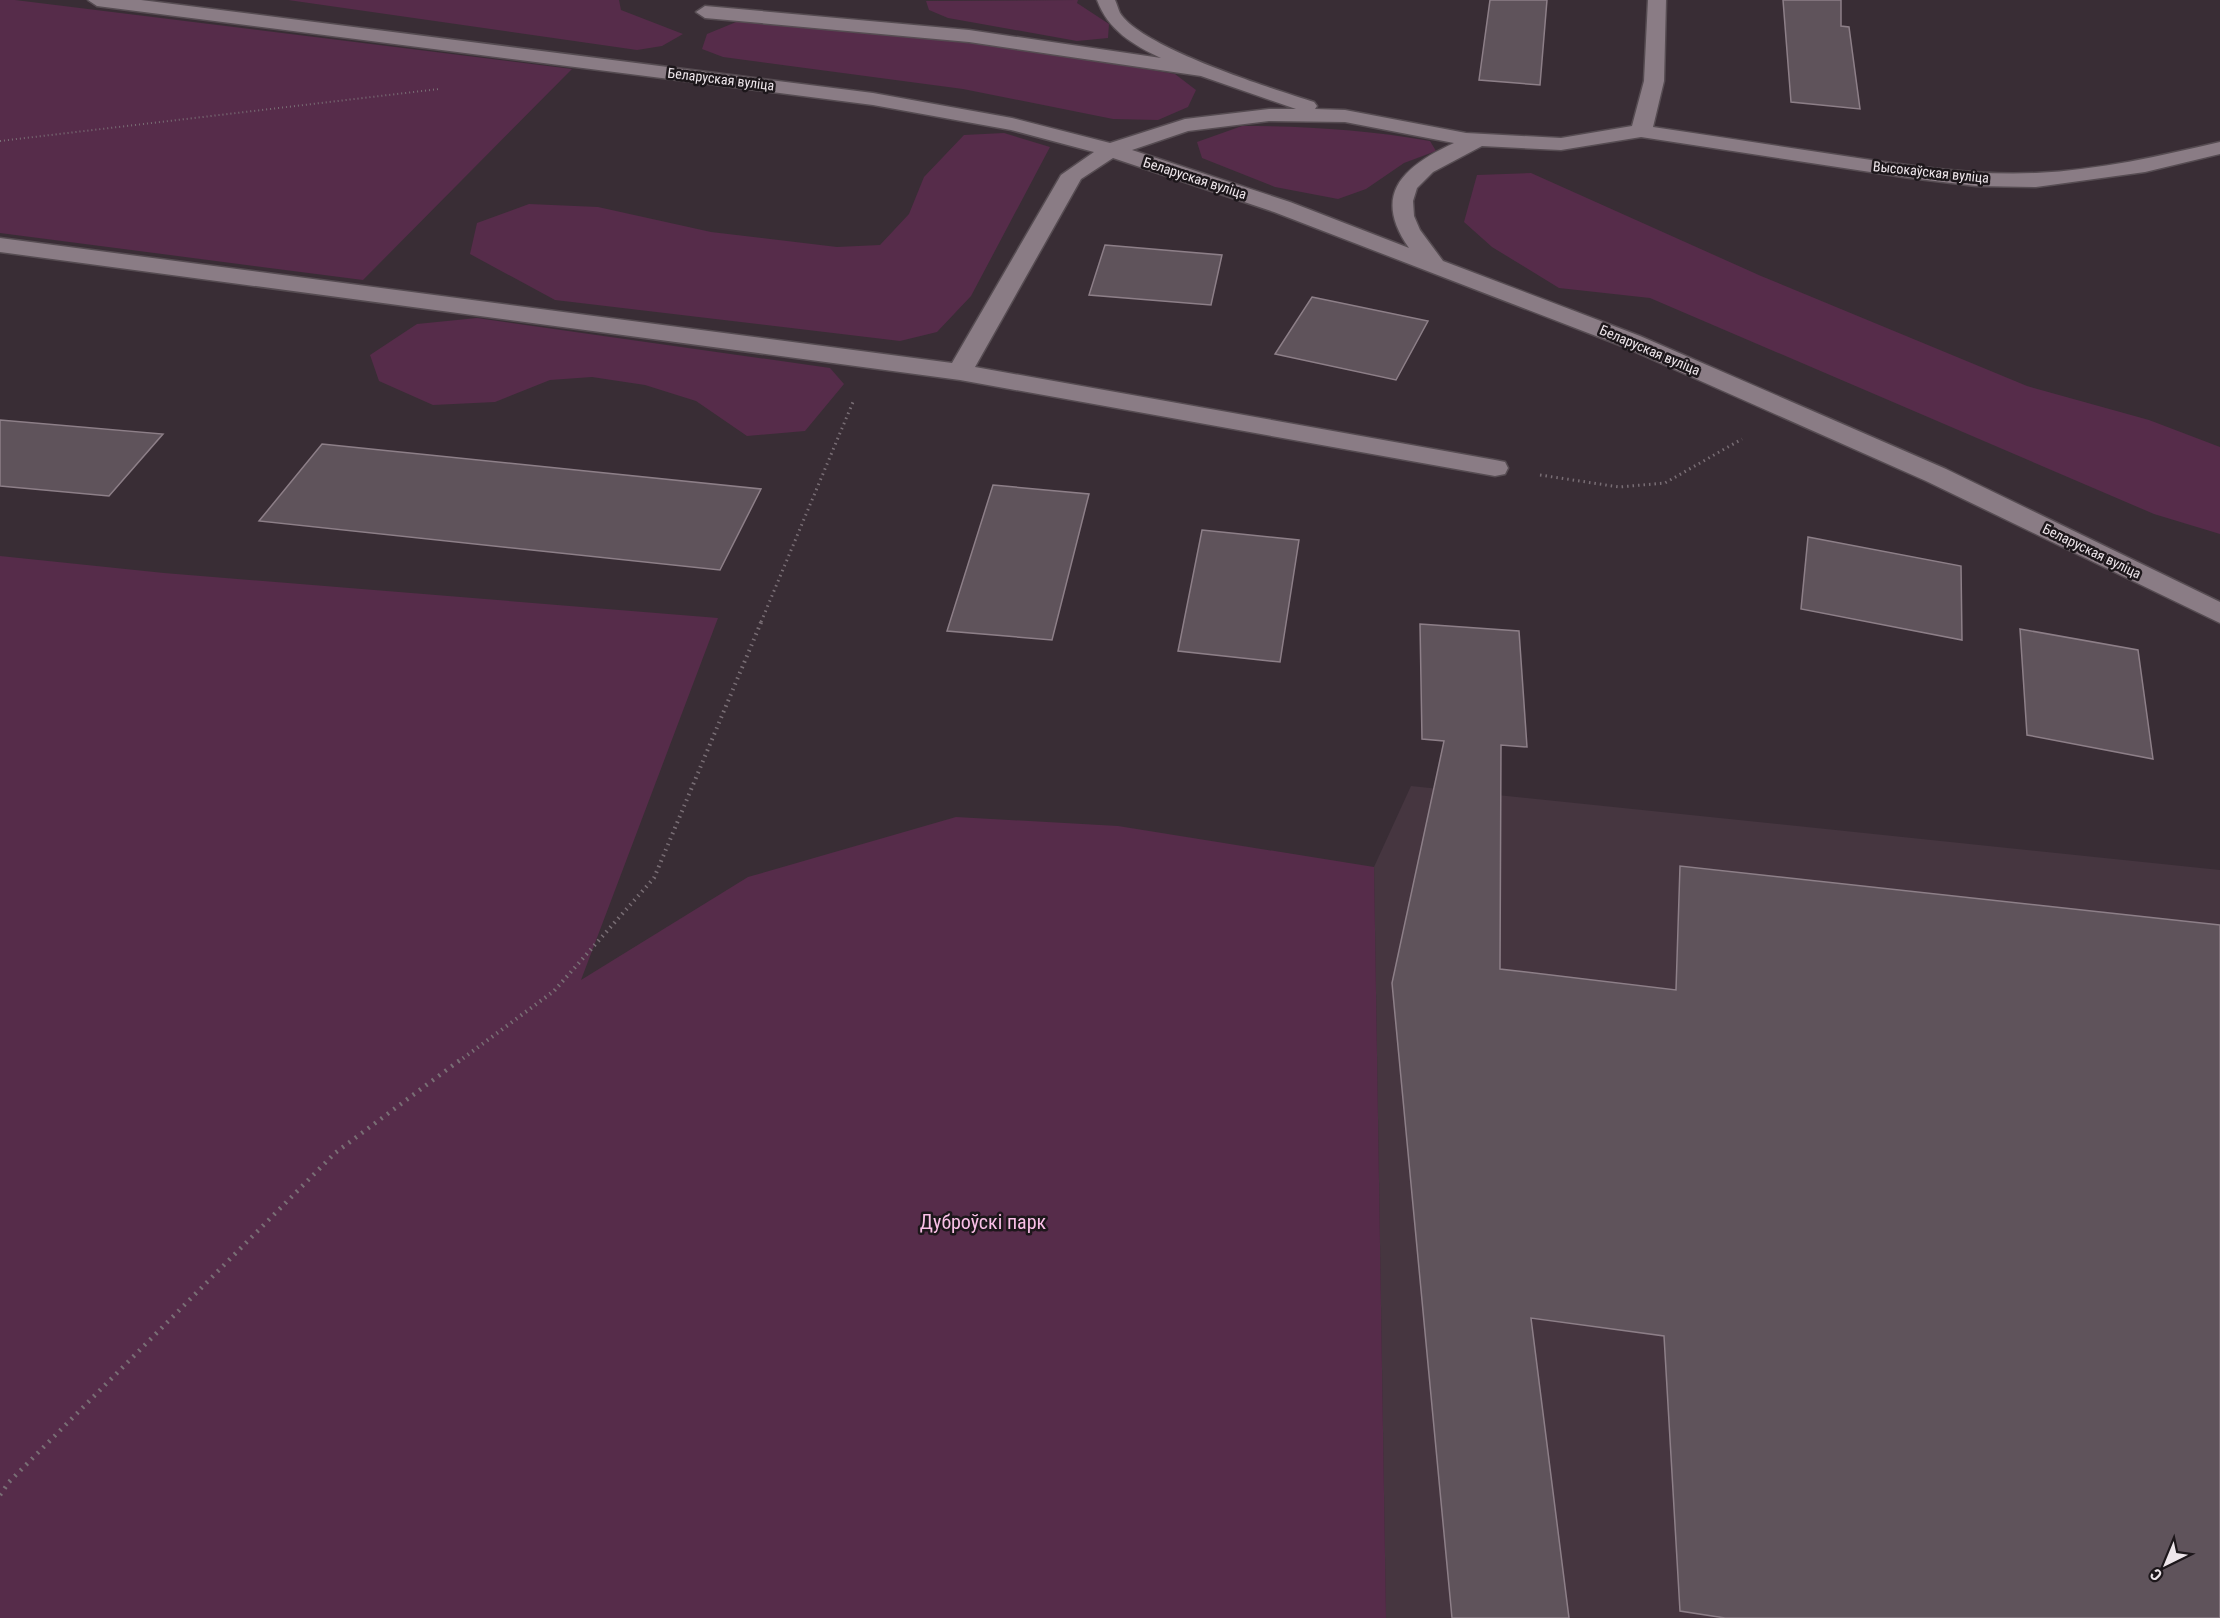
<svg xmlns="http://www.w3.org/2000/svg" width="2220" height="1618" font-family="'Roboto Condensed',sans-serif">
	<style>
		.built { fill: #463640 }
		.green { fill: #562c4a }
		.building { fill: #5f535b; stroke: #8d7f88; stroke-width: 1.5 }
		.lines { fill: none; stroke-linecap: round; stroke-linejoin: round }
		.minor-casing { stroke: #564c52; stroke-width: 3 }
		.path-far3 { stroke: #796e75; stroke-width: 2; stroke-dasharray: 1 3; stroke-linecap: butt }
		.path-far2 { stroke: #796e75; stroke-width: 3; stroke-dasharray: 1.5 4; stroke-linecap: butt }
		.path-far1 { stroke: #796e75; stroke-width: 4; stroke-dasharray: 1.5 4.5; stroke-linecap: butt }
		.path { stroke: #796e75; stroke-width: 4.5; stroke-dasharray: 2 6; stroke-linecap: butt }
		.minor { fill: #8a7c85; fill-rule: evenodd }
		.labels { text-anchor: middle; stroke-width: 5; stroke-linejoin: round; paint-order: stroke }
		.far-street-label { font-size: 14px; fill: #eee6eb; stroke: #1d171b }
		.near-park-label { font-size: 20px; fill: #f9bfe6; stroke: #1d171b }
	</style>
	<rect width="100%" height="100%" fill="#392d35"/>
	<!-- built -->
	<path class="built" d="M1411,786L2220,870V1618H1386L1374,867Z"/>
	<!-- green -->
	<path class="green" d="M0,0H15L572,69L363,280L0,233Z
		M288,0H619L621,10L683,34L662,46L637,50Z
		M1078,0L1077,3L1109,24L1108,38L1077,41L948,18L929,10L926,1Z
		M741,20L1027,49L1175,74L1196,90L1188,107L1158,120L1113,119L963,89L723,57L702,49L707,34Z
		M1242,126C1306,126 1367,130 1430,141L1436,151L1404,163L1366,189L1338,199L1275,187L1202,158L1197,142Z
		M1004,133L1050,147L971,296L937,332L900,341L555,300L470,254L477,223L529,204L598,207L711,232L837,247L880,245L909,214L924,177L964,135Z
		M1531,173L1761,276L2027,386L2149,420L2220,447V534L2154,514L1650,298L1559,288L1492,247L1464,222L1477,175Z
		M477,318L830,368L844,384L805,431L747,436L696,401L645,385L592,377L550,380L495,402L433,405L379,381L370,355L417,324Z
		M0,556L164,573L718,618L581,980L748,877L956,817L1118,826L1374,867L1386,1618H0Z"/>
	<!-- building -->
	<path class="building" d="M1490,0H1547L1540,85L1479,80Z
		M1783,0H1841V26L1849,27L1860,109L1791,102Z
		M1105,245L1222,255L1211,305L1089,295Z
		M1312,297L1428,321L1396,380L1275,354Z
		M0,420L163,434L109,496L0,486Z
		M322,444L761,489L720,570L259,521Z
		M993,485L1089,494L1052,640L947,631Z
		M1202,530L1299,540L1280,662L1178,651Z
		M1808,537L1961,566L1962,640L1801,609Z
		M1420,624L1519,631L1527,747L1501,745L1500,969L1676,990L1680,866L2220,925V1618H1725L1680,1611L1664,1336L1531,1318L1569,1618H1452L1392,983L1444,741L1422,739Z
		M2020,629L2138,650L2153,759L2027,735Z"/>
	<g class="lines">
		<defs>
			<path id="minor" d="M88,0H141L873,93L1012,118L1110,143L1185,119L1269,109H1296L1201,76L969,42L705,18L696,12L705,6L969,30L1161,58C1133,45 1108,30 1097,0H1115C1117,4 1118,9 1120,13C1142,48 1273,89 1314,102L1317,106L1315,109L1345,110L1466,133L1561,138L1632,126L1644,81L1648,0H1666L1664,81L1653,127C1719,137 1785,147 1851,157C1912,166 1974,176 2036,173C2099,170 2160,156 2220,142V154L2145,172L2036,187L1976,186L1910,178L1641,137L1561,150L1482,146L1433,172L1417,188L1413,201L1414,216L1420,230L1443,261L1640,336L1946,469L2220,602V623L1926,481L1622,346L1274,212L1113,158L1081,179L975,367L1495,460L1505,462L1508,468L1505,474L1495,476L960,380L0,252V238L952,363L1061,175L1094,152L1011,130L873,105L97,6ZM1269,121L1345,122L1454,143C1404,166 1371,194 1409,248L1290,202L1132,150L1188,131Z"/>
		</defs>
		<!-- minor casing -->
		<use href="#minor" class="minor-casing"/>
		<!-- path-far3 -->
		<path class="path-far3" d="M0,141L439,89"/>
		<!-- path-far2 -->
		<path class="path-far2" d="M1540,475L1619,487L1665,483L1742,439
			M761,622L853,402"/>
		<!-- path-far1 -->
		<path class="path-far1" d="M458,1062L554,991L654,878L762,620"/>
		<!-- path -->
		<path class="path" d="M0,1495L9,1482L335,1153L460,1060"/>
		<!-- minor -->
		<use href="#minor" class="minor"/>
	</g>
	<g class="labels">
		<!-- far-street labels -->
		<g class="far-street-label">
			<text transform="translate(721 79) rotate(7)" y="5">Беларуская вуліца</text>
			<text transform="translate(1931 172) rotate(6)" y="5">Высокаўская вуліца</text>
			<text transform="translate(1195 178) rotate(18)" y="5">Беларуская вуліца</text>
			<text transform="translate(1650 350) rotate(23)" y="5">Беларуская вуліца</text>
			<text transform="translate(2092 551) rotate(26)" y="5">Беларуская вуліца</text>
		</g>
		<!-- near-park labels -->
		<g class="near-park-label">
			<text x="983" y="1229">Дуброўскі парк</text>
		</g>
	</g>
	<!-- north arrow -->
	<g transform="translate(2166 1564) rotate(223)" stroke="#1d171b" stroke-width="4.5" paint-order="stroke">
	<path d="M0-4.5L10 22L0 15L-10 22Z" fill="#eee6eb"/>
	<text y="-9" font-size="16" font-weight="bold" text-anchor="middle" fill="#eee6eb">С</text>
	</g>
</svg>
